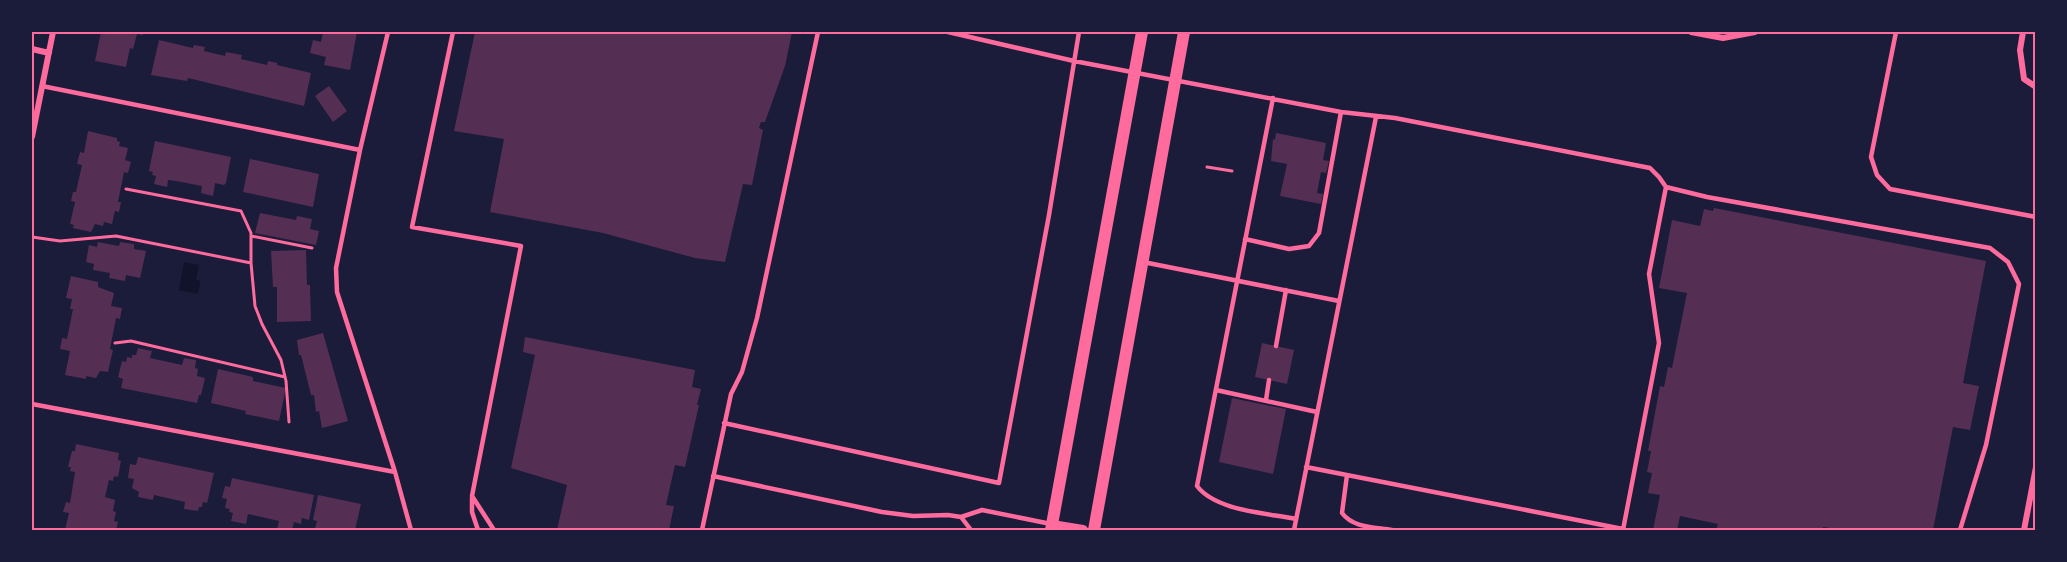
<svg xmlns="http://www.w3.org/2000/svg" width="2067" height="562" font-family="Figtree,sans-serif">
	<style>
		.water { fill: #12122b }
		.building { fill: #542f53 }
		.lines { fill: none; stroke-linecap: round; stroke-linejoin: round }
		.path { stroke: #ff6b9d; stroke-width: 3 }
		.service { stroke: #ff6b9d; stroke-width: 4.5 }
		.minor { stroke: #ff6b9d; stroke-width: 6 }
		.tertiary { stroke: #ff6b9d; stroke-width: 10 }
		.secondary { stroke: #ff6b9d; stroke-width: 12 }
		.neatline { fill: none; stroke: #ff6b9d; stroke-width: 2 }
	</style>
	<rect width="100%" height="100%" fill="#1b1b3a"/>
	<!-- water -->
	<path class="water" d="M184,262L199,265L196,280L200,281L198,294L179,290Z"/>
	<!-- building -->
	<path class="building" d="M101,32H144L143,35L137,34L133,49L130,48L126,67L95,61Z
		M323,32H357L350,70L324,65L326,57L310,53L313,40L321,42Z
		M475,32H792L785,66L765,122H761L759,128L763,130L752,185L743,184L725,262L695,258L603,233L490,212L504,139L454,131Z
		M159,40L193,48L194,45L205,47L204,51L225,56L226,52L242,55L241,59L267,65L268,61L277,63V65L311,73L304,106L188,78L187,81L151,75Z
		M329,86L347,111L333,122L315,96Z
		M88,131L117,138V141L120,142L119,146L128,148L125,160L131,162L128,173L124,172L118,202H121L119,212L115,211L112,224L104,222L103,226L95,224L91,232L73,228L74,225L70,224L75,202L71,201L73,192H76L82,165L77,164L80,152L84,153Z
		M1276,133L1326,143L1323,160L1329,161L1326,173L1321,172L1317,193L1323,194L1321,204L1280,196L1287,164L1271,161L1273,139L1275,140Z
		M155,141L231,157L226,183L224,185L215,183L213,196L201,193L202,186L176,181L168,180L167,187L154,184L156,176L152,175L153,172L149,171Z
		M250,159L319,174L313,207L243,192Z
		M1714,208L1986,261L1963,383L1979,386L1970,430L1953,427L1933,530H1843L1823,527V530H1716L1718,524L1680,516L1677,530H1653L1660,495L1648,493L1652,473L1647,472L1651,451H1648L1660,386L1664,387L1668,367L1672,368L1687,293L1659,288L1672,220L1700,226L1704,209L1713,211Z
		M260,213L296,220L297,216L312,219L310,229L319,231L316,245L255,233Z
		M98,242L119,246L120,242L134,244V249L146,251L140,278L126,275L125,281L109,278L110,273L93,270L94,264L86,262L89,245L97,247Z
		M306,250L307,285H310L311,321L277,322V287H273L271,251Z
		M71,276L98,282V287L114,293L111,306L122,308L120,319L116,318L110,349L113,350L108,372L100,371L96,378L86,376V379L65,375L70,351L60,349L62,338L67,339L73,309H70L72,299L66,298Z
		M323,333L348,421L322,428L319,411L316,412L314,395H311L301,355H299L297,340Z
		M525,337L695,370L692,387L701,389L697,405H699L685,467L675,465L666,505L674,506L669,530H557L567,485L511,468L535,355L523,352Z
		M1262,343L1294,350L1287,384L1255,377Z
		M138,348L152,351L150,358L182,365L184,358L196,360L195,368L198,369L197,376L205,378L201,395H199L197,403L121,388L123,379L118,377L122,361L126,362L127,357L132,358V355H136Z
		M218,369L253,377V381L286,388L279,421L245,414L246,411L211,403Z
		M1232,398L1286,409L1273,474L1219,462Z
		M76,444L119,453L118,460L121,461L118,477L114,476L113,481L109,480L105,497L115,500L113,511L116,512L114,521L118,522L116,530H65L69,513L63,512L66,502L70,503L75,472L70,471L71,467H68L72,451H75Z
		M138,457L214,473L207,503L203,502L202,507H199L198,511L184,509L185,502L154,495L153,500L138,497L139,492L132,488L134,479L128,478L130,464L136,465Z
		M232,478L314,495L309,520L302,518L301,524L294,522L292,530H277L279,521L248,514L246,524L231,521L233,513L229,512L230,509L225,508L227,499L222,498L225,486L230,487Z
		M318,495L361,504L355,530H320L315,528L317,521L313,520Z"/>
	<g class="lines">
		<!-- path -->
		<path class="path" d="M1207,167L1232,171
			M126,189L241,211L251,233V263
			M251,236L312,248
			M32,237L60,241L116,236L251,263L255,306L262,324L281,360L286,381L289,422
			M115,343L131,341L285,377"/>
		<!-- service -->
		<path class="service" d="M388,32L360,150L336,268L337,292L395,472L411,530
			M453,32L412,227L521,246L472,496L494,530
			M948,32L1074,61L1341,112L1395,118L1650,168L1659,177L1666,187L1649,274L1659,343L1623,530
			M1896,32L1871,157L1877,175L1890,189L2036,217
			M42,86L360,150
			M1273,98L1197,486C1216,511 1267,513 1296,519
			M1666,187L1707,197L1990,248L2008,262L2019,284L1986,445L1960,530
			M1245,239L1289,249L1309,246L1319,233L1341,112
			M1143,262L1339,301
			M1276,346L1286,290
			M1216,390L1317,412
			M1266,400L1269,380
			M32,404L395,472
			M724,423L999,483L1049,215L1079,32
			M1306,467L1623,529
			M1347,475L1342,513C1353,528 1375,527 1392,530
			M713,476L882,512L913,516L948,515L961,517L982,510L1051,524
			M472,498V512L478,530
			M961,517L971,530
			M702,530L731,394L742,372L757,318L818,32
			M1294,530L1376,117"/>
		<!-- minor -->
		<path class="minor" d="M1691,32L1723,38L1755,32
			M2023,32L2020,50L2024,79L2036,87
			M32,49L49,53
			M32,137L53,32
			M2024,530L2036,467"/>
		<!-- tertiary -->
		<path class="tertiary" d="M1052,525L1083,530"/>
		<!-- secondary -->
		<path class="secondary" d="M1051,530L1142,32
			M1094,530L1184,32"/>
	</g>
	<!-- border -->
	<rect width="2067" height="562" fill="none" stroke="#1b1b3a" stroke-width="66"/>
	<rect x="33" y="33" width="2001" height="496" class="neatline"/>
</svg>
